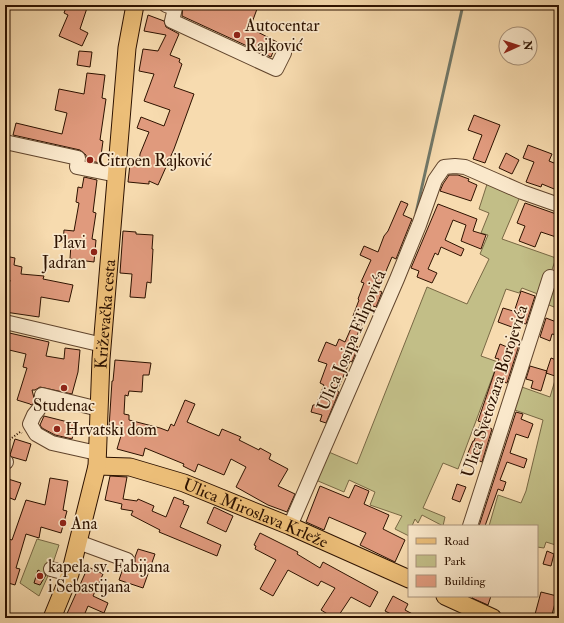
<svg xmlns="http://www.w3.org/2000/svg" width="564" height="623" font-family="'IM FELL Double Pica',serif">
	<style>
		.green { fill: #c2be87; stroke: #786844 }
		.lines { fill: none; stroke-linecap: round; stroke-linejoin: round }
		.stream { stroke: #707768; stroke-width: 3 }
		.building { fill: #e09a7d; stroke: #2d1200 }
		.minor-casing { stroke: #60442c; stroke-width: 16 }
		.major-casing { stroke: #2d1200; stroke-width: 19 }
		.path { stroke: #2d1200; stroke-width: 2; stroke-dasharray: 1 2; stroke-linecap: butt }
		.minor { stroke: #fae8cb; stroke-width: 14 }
		.major { stroke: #ecbe78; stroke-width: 17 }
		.poi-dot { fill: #8f2418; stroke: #fae8cb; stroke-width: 1.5 }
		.labels { text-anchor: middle; stroke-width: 3.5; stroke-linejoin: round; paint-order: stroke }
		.poi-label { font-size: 17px; fill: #2d1200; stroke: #fae8cb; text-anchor: start }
		.street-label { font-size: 17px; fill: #2d1200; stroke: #fae8cb }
	</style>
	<rect width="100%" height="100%" fill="#f7dbaf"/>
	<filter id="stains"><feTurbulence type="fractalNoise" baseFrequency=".005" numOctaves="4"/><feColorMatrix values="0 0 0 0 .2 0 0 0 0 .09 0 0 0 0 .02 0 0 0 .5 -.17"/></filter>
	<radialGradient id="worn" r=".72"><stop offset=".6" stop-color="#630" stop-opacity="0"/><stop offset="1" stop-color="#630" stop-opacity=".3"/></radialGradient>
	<!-- green -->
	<path class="green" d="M489,178L522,192L502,239L556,258L543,296L522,288L519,293L506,289L481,356L498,362L458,469L443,463L423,508L445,517L443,526L422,515L418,523L415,519L412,526H409V536L395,529L402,516L370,505L375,492L349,480L344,492L311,478L324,450L357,464L427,287L467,304L489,259L480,254L488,235L481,233L489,213L479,209Z
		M553,282L559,284V309L544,303Z
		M559,367V546L546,542L544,548L537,547V526H489L498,495L521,503L526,491L543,420L512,409L519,386L550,397Z
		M37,539L59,545L51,569L39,596L20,583Z"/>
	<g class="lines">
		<!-- stream -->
		<path class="stream" d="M416,213L463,5"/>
	</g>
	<!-- building -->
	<path class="building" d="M67,5H88L80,29L88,33L82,46L59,36L68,15L64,13Z
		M183,5H248L257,9L250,28L277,42L271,57L182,16Z
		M148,15L164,21L166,27L179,34L170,55L180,59L179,62L182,64L174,87L194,94L174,149L158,185L149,181V184L128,182L130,164L139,165L140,154L149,132L137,128L141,117L164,126L170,110L144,101L154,74L139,71L143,49L158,51L166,35L144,31Z
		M79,51L92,52L90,67L77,65Z
		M87,73L105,75L102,98L106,99L100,140L103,141L100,163L86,160V155L80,150L13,135L16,123L62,134L67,113L55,110L59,89L84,94Z
		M474,115L500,125L485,163L473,159L482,135L468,130Z
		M528,145L552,154L549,161L559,165V191L542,184L541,187L526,182L534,162L523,158Z
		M506,153L519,160L512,174L499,168Z
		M449,175H458L469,179L468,181L477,185L471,201L440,191L443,184Z
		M84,177L97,180L93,212L96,213L92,239L96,240L94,262L70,259L71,244L63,243L64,230L74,231L79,203L76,202L78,187L82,188Z
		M401,201L408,204L403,215L412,219L396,259L392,257L378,290L382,292L376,307L370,305L353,345L358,347L352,362L350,361L337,391L339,392L326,423L320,421L322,415L311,412L313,405H316L324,385L320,383L327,364L318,361L326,342L336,346L339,339L345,342L356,317L353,316L359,300L358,299L364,283L361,282L371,260L360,255L364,246L378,252L384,236L388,231Z
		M525,203L559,215V238L541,232L535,247L519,241L525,226L517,223Z
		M438,204L477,219L473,231L486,235L481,249L461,241L466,225L453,220L445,240L464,249L461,256L441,247L438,255L435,253L428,269L437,273L432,283L417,277L419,271L411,268Z
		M123,231L136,232V234L153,235L152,249H153L151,283L147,282L145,298L130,297L132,274L120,273Z
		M5,256L15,258L14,265L22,267L21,274L44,276L43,279L73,285L69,302L41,297L39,317L5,312V295H7L10,280L5,279Z
		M521,291L535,296L526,324L522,323L520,330L498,322L503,308L513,311L514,309H515Z
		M546,318L559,323V329L557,335L552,334L550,341L540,337Z
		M5,332L49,342L46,356L64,359L65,348L80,350L78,372L72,394L40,387L35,390H32L34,398L37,402L31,405L30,404L17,400L27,368L23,367L26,354L5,349Z
		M510,339L520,342L507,383L503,382L488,427L492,429L482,462L467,455L473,441H474L481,422L478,421L499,359L495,358L500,344L507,347Z
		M551,358L559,361L555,376L546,373Z
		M115,360L151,363L149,375H143L142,392L129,391L128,396L125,395L124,414L129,415V420L160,428L168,431L171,424L174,426L185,400L195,404L187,422L219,436L222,429L241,437L239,440L259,450L260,448L271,454L269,459L288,469L278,486L295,494L287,512L268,505L236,487L246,467L231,459L224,475L198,464L195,472L183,466L184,464L145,448L143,456L117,449L123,429L109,428L112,381H113Z
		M530,366L547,371L541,391L531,388L533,381L526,379Z
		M516,412L523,414L521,419L533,424L528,438L516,434L510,453L527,459L524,468L507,462L500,480L506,482L503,491L498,489L485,526H479Z
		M44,416L76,424L72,439L55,435L42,428L40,425Z
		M15,439L31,444L26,461L12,457L10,455Z
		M110,476L127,477L123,499L137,501L138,499L154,506L152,511L166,517L174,497L184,501L183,504L189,506L180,527L221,545L217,556L159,532L160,530L131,515L133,511L121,509L122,504L105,500Z
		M5,478L21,483L15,500L5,496Z
		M50,478L68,481L63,510L67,511L61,533L41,527L39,538L26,534L16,568L20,569L15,585L5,582V538L12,540L26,500L45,505Z
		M457,484L466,487L460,502L452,499Z
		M355,485L369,491L364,504L389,515L383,529L405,540L395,562L360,545L366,533L329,517L324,530L306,522L320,486L349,498Z
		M214,507L233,516L226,532L207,523Z
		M260,533L298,552L297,554L320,568L323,562L378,592L370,607L351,597L337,618H334L321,610L335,588L321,581L318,586L288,570L273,596L260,589L276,560L255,549L256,546L254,545Z
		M138,549L155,554L143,588L119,580L123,568L130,571L135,563V557Z
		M547,551L554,554L551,566L543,564Z
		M88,567L103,574L93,596L108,603L104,613L88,606L83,618H65Z
		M38,570L43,573L46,575L40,585L34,583Z
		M541,592L557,596L551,618H534Z
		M393,596L408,604L405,610L420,618H389L391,614L385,611Z
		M473,596H491L488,605L472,598Z"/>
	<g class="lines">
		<defs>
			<path id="minor" d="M166,5L175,8L172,21L276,69L284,53
				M5,142L78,158L77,167L117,175
				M5,322L103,345
				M42,395L99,409
				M38,410L34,415L30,424L36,434L52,443L97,453
				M5,462H6
				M290,526L397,279L419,225L435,180L444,167L455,166L465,167L522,192L559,205
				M470,526L550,277L559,280
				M78,542L127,560
				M51,569L70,574"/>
			<g id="major">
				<path id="s1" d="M97,466L130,467L184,483L290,526L409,579"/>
				<path d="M445,596L493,618"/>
				<path id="s2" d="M52,618L70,574L97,466L101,359L127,48L135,5"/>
			</g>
		</defs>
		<!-- minor casing -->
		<use href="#minor" class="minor-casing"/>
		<!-- major casing -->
		<use href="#major" class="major-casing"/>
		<!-- path -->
		<path class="path" d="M6,451L9,440L20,432L22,433"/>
		<!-- minor -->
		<use href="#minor" class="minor"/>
		<!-- major -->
		<use href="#major" class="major"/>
	</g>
	<!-- markers -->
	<g class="poi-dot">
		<circle cx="237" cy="35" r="4"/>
		<circle cx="90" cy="160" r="4"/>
		<circle cx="94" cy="252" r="4"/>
		<circle cx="64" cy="388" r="4"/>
		<circle cx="57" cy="429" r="4"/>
		<circle cx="63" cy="523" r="4"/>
		<circle cx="40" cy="576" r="4"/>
	</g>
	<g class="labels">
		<!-- poi labels -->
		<g class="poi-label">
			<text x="245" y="31">Autocentar<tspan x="245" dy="20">Rajković</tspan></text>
			<text x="98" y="166">Citroen Rajković</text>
			<text x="86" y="248" text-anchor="end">Plavi<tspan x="86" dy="20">Jadran</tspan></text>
			<text x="64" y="411" text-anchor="middle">Studenac</text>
			<text x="65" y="435">Hrvatski dom</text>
			<text x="71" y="529">Ana</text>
			<text x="48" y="572">kapela sv. Fabijana<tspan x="48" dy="20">i Sebastijana</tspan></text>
		</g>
		<!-- street labels -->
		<g class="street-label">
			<text dy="6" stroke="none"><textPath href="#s2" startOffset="311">Križevačka cesta</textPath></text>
			<text transform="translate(351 340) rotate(-67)" y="6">Ulica Josipa Filipovića</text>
			<text transform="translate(494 391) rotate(-72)" y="6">Ulica Svetozara Borojevića</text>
			<text dy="6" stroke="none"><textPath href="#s1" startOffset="167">Ulica Miroslava Krleže</textPath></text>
		</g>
	</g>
	<!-- margin -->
	<rect width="564" height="623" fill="none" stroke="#f7dbaf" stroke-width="20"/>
	<rect x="6" y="6" width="552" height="611" fill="none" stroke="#2d1200" stroke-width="2"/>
	<rect x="10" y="10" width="544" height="603" fill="none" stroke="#2d1200"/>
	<!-- legend -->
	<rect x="408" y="525" width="130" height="72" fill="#fae8cb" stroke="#a8927a"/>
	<rect x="416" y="538" width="20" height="6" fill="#ecbe78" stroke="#a8927a"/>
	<text x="444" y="545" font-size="12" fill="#2d1200">Road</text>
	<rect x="416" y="555" width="20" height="12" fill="#c2be87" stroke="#a8927a"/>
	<text x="444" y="565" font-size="12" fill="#2d1200">Park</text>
	<rect x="416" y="575" width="20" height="12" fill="#e09a7d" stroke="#a8927a"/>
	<text x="444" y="585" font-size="12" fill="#2d1200">Building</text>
	<!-- north arrow -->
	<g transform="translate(518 46) rotate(87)"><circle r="19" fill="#fae8cb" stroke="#a8927a"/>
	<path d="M0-3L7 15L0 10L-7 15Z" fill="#8f2418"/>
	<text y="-6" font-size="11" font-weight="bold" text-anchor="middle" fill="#2d1200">N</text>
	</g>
	<rect width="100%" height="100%" filter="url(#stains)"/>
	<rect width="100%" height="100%" fill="url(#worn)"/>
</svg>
